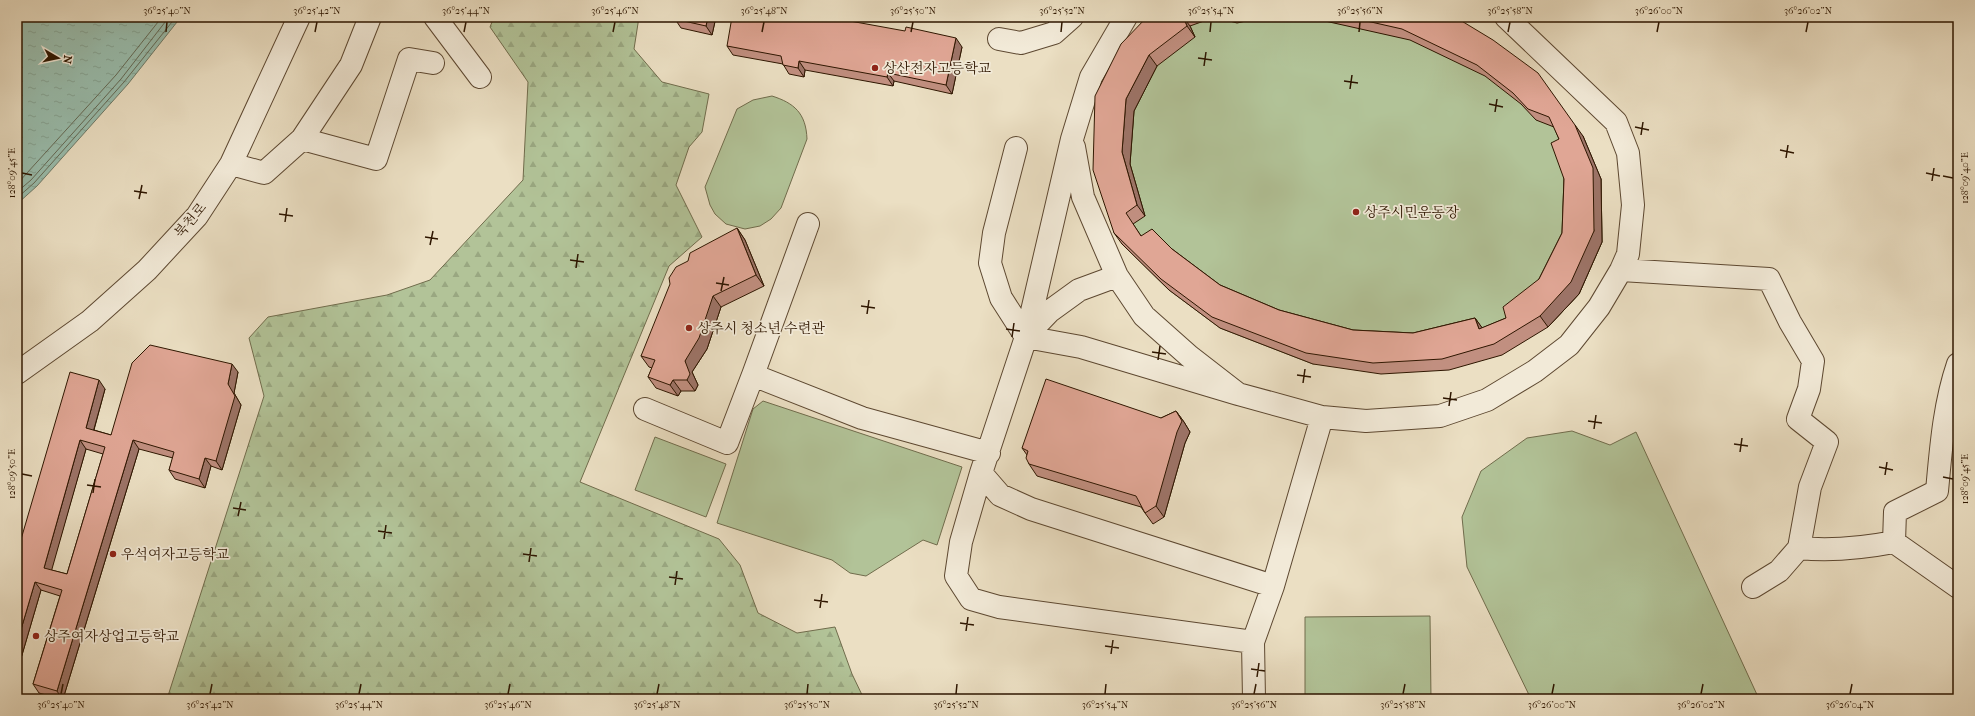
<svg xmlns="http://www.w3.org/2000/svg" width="1975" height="716" font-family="'IM FELL French Canon','Noto Serif KR',serif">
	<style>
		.green { fill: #b2c398; stroke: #706c4c }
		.forest { fill: url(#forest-firs); stroke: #706c4c }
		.water { fill: url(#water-ripples); stroke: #6e7a68 }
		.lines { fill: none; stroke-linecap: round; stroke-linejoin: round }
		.shore { stroke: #646a56; stroke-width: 1 }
		.minor-casing { stroke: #5d4831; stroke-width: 24 }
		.minor { stroke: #f2ead8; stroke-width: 22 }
		.wall { fill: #c18f80; stroke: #2e1600; fill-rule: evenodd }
		.shaded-wall { fill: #9d7468; stroke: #2e1600 }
		.building { fill: #e0a695; stroke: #2e1600; fill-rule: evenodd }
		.ticks { fill: none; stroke: #2e1600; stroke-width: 1.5 }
		.poi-dot { fill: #8f2418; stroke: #f2ead8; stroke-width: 1.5 }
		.labels { text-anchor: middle; stroke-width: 3.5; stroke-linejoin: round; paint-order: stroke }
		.poi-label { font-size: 14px; fill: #2e1600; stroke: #f2ead8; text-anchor: start }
		.street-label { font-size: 14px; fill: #2e1600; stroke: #f2ead8 }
		.neatline { fill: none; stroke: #2e1600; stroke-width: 1.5 }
		.ticks-label { font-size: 10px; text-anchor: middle; fill: #2e1600 }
	</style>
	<defs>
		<pattern id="forest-firs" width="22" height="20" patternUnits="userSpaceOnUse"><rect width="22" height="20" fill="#b2c398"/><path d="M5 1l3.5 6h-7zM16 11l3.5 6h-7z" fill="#99a781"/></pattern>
		<pattern id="water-ripples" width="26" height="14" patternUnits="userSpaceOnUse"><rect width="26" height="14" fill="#99bdad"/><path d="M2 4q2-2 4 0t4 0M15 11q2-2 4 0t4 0" fill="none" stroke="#84a293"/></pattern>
	</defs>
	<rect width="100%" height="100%" fill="#ebdfc3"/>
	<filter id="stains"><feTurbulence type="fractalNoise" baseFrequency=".005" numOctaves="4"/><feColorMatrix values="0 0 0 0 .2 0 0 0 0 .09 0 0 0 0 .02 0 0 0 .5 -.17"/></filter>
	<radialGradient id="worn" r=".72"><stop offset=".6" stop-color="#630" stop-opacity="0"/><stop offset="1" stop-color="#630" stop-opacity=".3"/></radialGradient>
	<!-- green -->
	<path class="green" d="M1166,17H1443L1501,51L1601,179L1602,242L1579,294L1548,327L1313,364L1220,328L1169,290L1122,244L1101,182Z
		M772,96C794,103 806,113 807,139L781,208L771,219L760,226L745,229L726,224L715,214L710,205L705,187L737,109L753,100Z
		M763,401L962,467L937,545L923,540L866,576L850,573L832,560L717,523L753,409Z
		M1572,431L1610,445L1636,432L1759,699H1531L1467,567L1462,517L1481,471L1527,438Z
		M655,437L726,464L706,517L635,490Z
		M1430,616L1431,699H1305V617Z"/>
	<!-- forest -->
	<path class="forest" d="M494,17H639L634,49L662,82L709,94L702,132L689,147L676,185L702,237L669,266L580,482L719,539L740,565L758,613L797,633L835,627L852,674L864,699H167L264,396L249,338L268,317L387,295L430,280L523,180L528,82L490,27Z"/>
	<!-- water -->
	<path class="water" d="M17,17H181L128,84L37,186L17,204Z"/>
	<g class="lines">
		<!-- shore -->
		<path class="shore" d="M17,184L116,75L162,17
			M17,192L31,180L121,79L169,17
			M17,198L34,183L124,82L176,17"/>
		<defs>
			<path id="minor" d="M435,17L480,77
				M1126,17L1091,77L1072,139L1026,337L981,473L961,542L956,576L971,599L999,607L1253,642L1273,586L1322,417L1366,421L1440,416L1487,400L1535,371L1569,345L1599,307L1621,270L1628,254L1633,205L1628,153L1616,122L1506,17
				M999,39L1021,43L1054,33L1072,17
				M302,139L376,159L409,59L433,63
				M1074,147L1083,197L1117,276L1144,316L1189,356L1238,394L1322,417
				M1016,148L994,233L990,263L1001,298L1026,337L1081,347L1238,394
				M231,164L264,173L302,139L351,65L370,17
				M808,224L753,375L862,418L989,453
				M1621,270L1769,279L1790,322L1813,361L1809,389L1798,419L1827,442L1810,487L1799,548C1831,551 1863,548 1894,542L1958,587
				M1026,336L1050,311L1079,290L1117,276
				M17,373L90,321L147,270L197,216L231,164L299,17
				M645,409L727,443L753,375
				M981,473L1000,495L1031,509L1273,586
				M1894,542L1895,512L1937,491C1941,448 1944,405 1958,364
				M1753,587L1779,571L1799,548
				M1253,642L1254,699"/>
		</defs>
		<!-- minor casing -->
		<use href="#minor" class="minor-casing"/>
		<!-- minor -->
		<use href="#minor" class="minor"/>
	</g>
	<!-- wall -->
	<path class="wall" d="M716,17L712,35L681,28L675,19Z
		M1147,17H1455L1583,136L1601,179L1602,242L1579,294L1548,327L1502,355L1449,370L1381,374L1313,364L1220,328L1169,290L1122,244L1114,233ZM1215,17L1237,23L1255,19H1316L1410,40L1485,76L1521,104L1536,120L1554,127L1559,139L1564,179L1562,233L1539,279L1506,318L1482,328L1475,318L1413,333L1353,330L1279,310L1220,285L1172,249L1141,236L1133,224L1145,216L1130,164L1134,111L1157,66L1195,37L1190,26Z
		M727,46L962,47L952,94L894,81L893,86L805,70L804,77L789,74L783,64L733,55Z
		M737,228L745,240L764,286L721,307L707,349L692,372L698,385L695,391H681L678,396L656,388L648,377L652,368L649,367L641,356Z
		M238,372L234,393L241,405L222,470L211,466L205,488L175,479L169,470L173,458L139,449L63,699H60L39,693L33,684L60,596L41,590L17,672V553L105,389L94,430L111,435ZM86,449L103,454L67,574L51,570Z
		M1176,411L1184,422L1190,432L1185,443L1164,517L1153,524L1145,513L1141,507L1037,476L1029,464L1027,455L1022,448L1161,418Z"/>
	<!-- shaded-wall -->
	<path class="shaded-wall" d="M708,17H716L712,35L706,26Z
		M1183,17L1190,26L1195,37L1187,26Z
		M956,38L962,47L952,94L946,85Z
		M1149,55L1157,66L1134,111L1130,164L1145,216L1137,205L1122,152L1126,99Z
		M799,61L805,70L804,77L798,68Z
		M888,73L894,81L893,86L887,77Z
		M1575,125L1583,136L1601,179L1602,242L1579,294L1548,327L1540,316L1594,231Z
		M737,228L745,240L764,286L756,275Z
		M713,296L721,307L707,349L692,372L698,385L695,391L687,380L685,361Z
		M1475,318L1483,329H1479Z
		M232,364L238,372L234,393L241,405L222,470L216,461L228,384Z
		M99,380L105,389L92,436L86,428Z
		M673,380L681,391L678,396L670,385Z
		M1176,411L1184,422L1190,432L1185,443L1164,517L1156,506Z
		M80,440L86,449L50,576L44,568Z
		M133,440L139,449L63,699H62L57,691Z
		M205,458L211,466L205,488L199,479Z
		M35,582L41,590L17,672V643Z"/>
	<!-- building -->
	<path class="building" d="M675,17H708L706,26L675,19Z
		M732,17H828L905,31L906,27L956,38L946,85L888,73L887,77L799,61L798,68L783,65L781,56L727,46Z
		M1147,17H1183L1187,26L1149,55L1126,99L1122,152L1137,205L1126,213L1141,236L1152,229L1172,249L1220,285L1279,310L1353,330L1413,333L1475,318L1479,329L1506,318L1503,307L1539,279L1562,233L1564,179L1551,143L1559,139L1549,117L1528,109L1513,93L1477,65L1402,29L1349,17H1455L1493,40L1538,73L1575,125L1593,168L1594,231L1571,282L1540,316L1494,344L1442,359L1373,363L1306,353L1212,317L1161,279L1114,233L1093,170L1095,96L1121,44Z
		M737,228L756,275L713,296L699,338L685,361L690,374L687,380H673L670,385L648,377L655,360L641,356L670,284L669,278L676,267L688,261L690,253Z
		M150,345L232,364L228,384L235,396L216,461L205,458L199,479L169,470L174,452L133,440L57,691L33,684L62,590L35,582L17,643V553L70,372L99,380L86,428L111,435L132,363ZM80,440L105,447L67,574L44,568Z
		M1046,379L1161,418L1176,411L1182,421L1177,432L1156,506L1145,513L1136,496L1029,464L1026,458L1028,451L1022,448Z"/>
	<!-- ticks -->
	<path class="ticks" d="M166,32L167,22M315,32L317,22M464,32L466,22M613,32L615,22M762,32L764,22M911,32L913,22M1061,32L1062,22M1210,32L1211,22M1359,32L1360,22M1508,32L1510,22M1657,32L1659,22M1806,32L1808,22M1198,58L1212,60M1204,66L1206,52M1344,81L1358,83M1350,89L1352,75M1489,104L1503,107M1495,112L1497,99M1635,127L1649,130M1641,135L1643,122M1780,150L1794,153M1786,158L1788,145M22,173L32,175M1926,173L1940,176M1943,176L1953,178M1932,181L1934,168M134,191L147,193M139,199L142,185M279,214L293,216M285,222L287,208M425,237L438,239M430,245L433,231M570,260L584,262M576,268L578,254M716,283L729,285M721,291L724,277M861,306L875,308M867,314L869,300M1006,329L1020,331M1012,337L1014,323M1152,352L1166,354M1158,360L1160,346M1297,375L1311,377M1303,383L1305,369M1443,398L1457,400M1449,406L1451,392M1588,421L1602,423M1594,429L1596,415M1734,444L1748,446M1740,452L1742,438M1879,467L1893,470M22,474L32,476M1885,475L1887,462M1943,477L1953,479M87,485L101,487M93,493L95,479M233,508L246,510M238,516L241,502M378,531L392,533M384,539L386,525M523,554L537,556M529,562L531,548M669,577L683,579M675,585L677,571M814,600L828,602M820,608L822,594M960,623L974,625M966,631L968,617M1105,646L1119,648M1111,654L1113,640M1251,669L1265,671M1257,677L1259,663M61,694L63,684M210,694L212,684M359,694L361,684M508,694L510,684M657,694L659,684M807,694L808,684M956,694L957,684M1105,694L1106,684M1254,694L1256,684M1403,694L1405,684M1552,694L1554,684M1701,694L1703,684M1850,694L1852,684"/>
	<!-- markers -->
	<g class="poi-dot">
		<circle cx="875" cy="68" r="4"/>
		<circle cx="1356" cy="212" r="4"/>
		<circle cx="689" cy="328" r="4"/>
		<circle cx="113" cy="554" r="4"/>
		<circle cx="36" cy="636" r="4"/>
	</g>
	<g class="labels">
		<!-- poi labels -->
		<g class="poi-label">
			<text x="883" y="73">상산전자고등학교</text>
			<text x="1364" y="217">상주시민운동장</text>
			<text x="697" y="333">상주시 청소년 수련관</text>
			<text x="121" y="559">우석여자고등학교</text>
			<text x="44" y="641">상주여자상업고등학교</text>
		</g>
		<!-- street labels -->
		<g class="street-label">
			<text transform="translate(190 220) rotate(-50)" y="5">북천로</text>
		</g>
	</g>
	<!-- margin -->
	<rect width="1975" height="716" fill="none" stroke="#ebdfc3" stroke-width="44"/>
	<!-- north arrow -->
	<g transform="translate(58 58) rotate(99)" stroke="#f2ead8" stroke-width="3" paint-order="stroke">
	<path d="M0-3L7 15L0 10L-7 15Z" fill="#2e1600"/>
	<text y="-6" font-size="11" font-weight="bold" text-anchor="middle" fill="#2e1600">N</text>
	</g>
	<rect x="22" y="22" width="1931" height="672" class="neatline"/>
	<g class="ticks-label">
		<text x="167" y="14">36°25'40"N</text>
		<text x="317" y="14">36°25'42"N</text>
		<text x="466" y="14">36°25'44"N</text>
		<text x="615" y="14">36°25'46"N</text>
		<text x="764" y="14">36°25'48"N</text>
		<text x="913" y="14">36°25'50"N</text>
		<text x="1062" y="14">36°25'52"N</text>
		<text x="1211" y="14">36°25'54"N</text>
		<text x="1360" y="14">36°25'56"N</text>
		<text x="1510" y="14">36°25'58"N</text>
		<text x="1659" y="14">36°26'00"N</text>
		<text x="1808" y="14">36°26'02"N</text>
		<text transform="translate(11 173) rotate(-90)" y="4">128°09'45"E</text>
		<text transform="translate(1964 178) rotate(-90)" y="4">128°09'40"E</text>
		<text transform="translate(11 474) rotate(-90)" y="4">128°09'50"E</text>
		<text transform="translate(1964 479) rotate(-90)" y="4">128°09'45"E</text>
		<text x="61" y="708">36°25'40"N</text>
		<text x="210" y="708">36°25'42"N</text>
		<text x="359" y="708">36°25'44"N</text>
		<text x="508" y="708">36°25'46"N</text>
		<text x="657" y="708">36°25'48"N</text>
		<text x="807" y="708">36°25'50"N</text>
		<text x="956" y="708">36°25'52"N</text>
		<text x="1105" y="708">36°25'54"N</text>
		<text x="1254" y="708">36°25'56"N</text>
		<text x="1403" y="708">36°25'58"N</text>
		<text x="1552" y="708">36°26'00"N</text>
		<text x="1701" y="708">36°26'02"N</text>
		<text x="1850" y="708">36°26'04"N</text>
	</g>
	<rect width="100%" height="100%" filter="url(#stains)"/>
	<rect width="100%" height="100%" fill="url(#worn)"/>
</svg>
